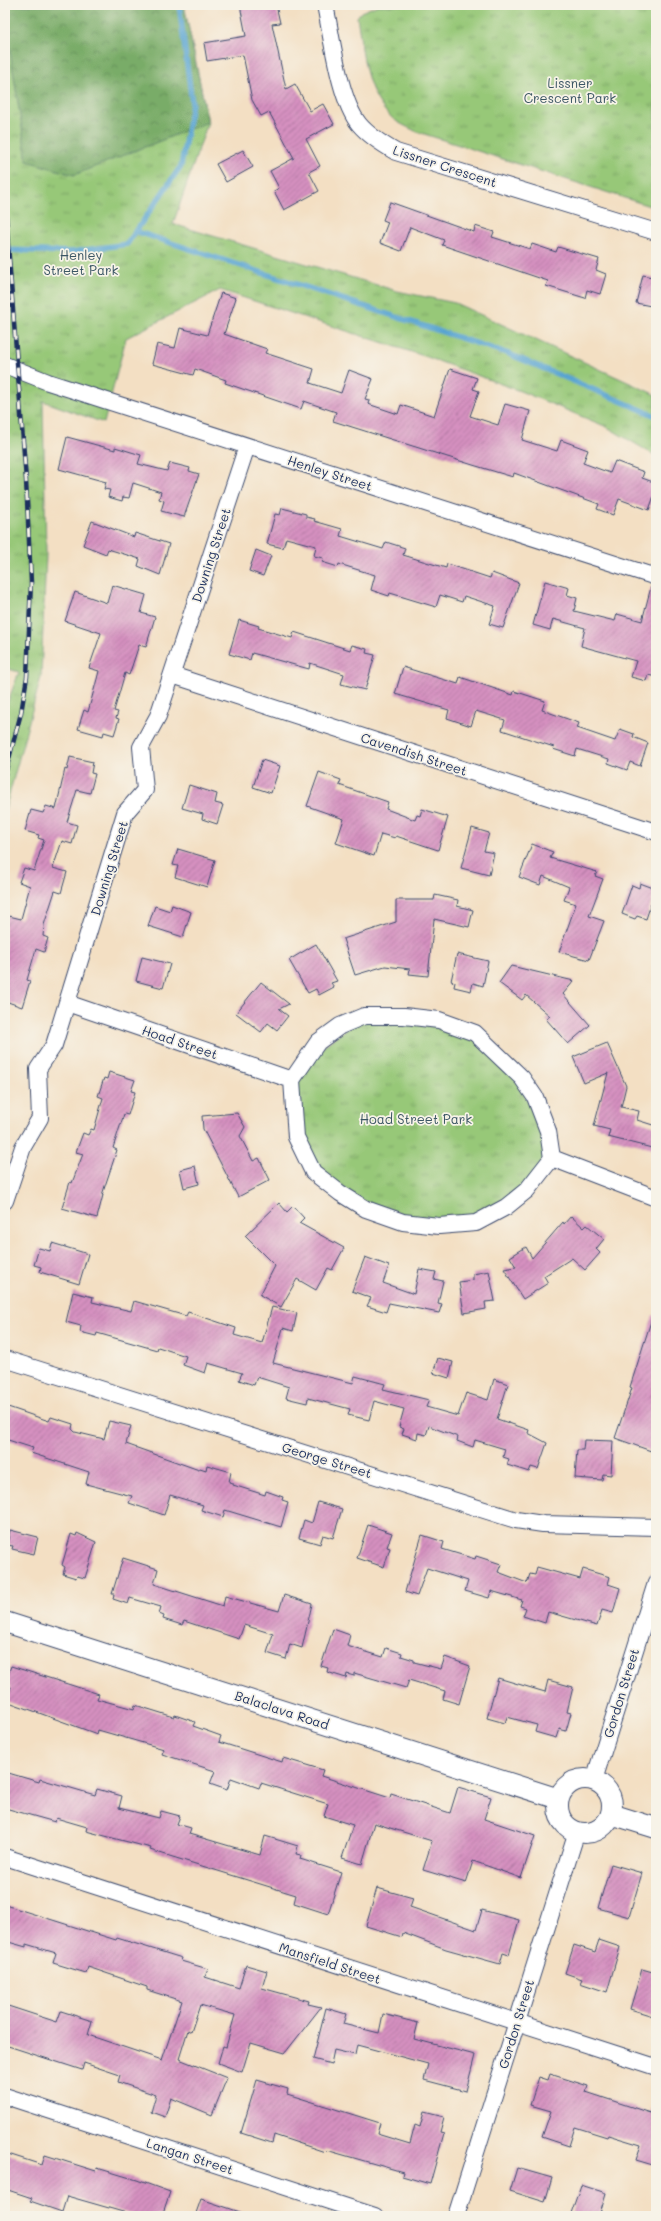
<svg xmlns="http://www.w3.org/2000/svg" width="661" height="2221" font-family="Mali,sans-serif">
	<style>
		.grass { fill: url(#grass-tufts); stroke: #597c6b }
		.forest { fill: url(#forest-crowns); stroke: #4a6e63 }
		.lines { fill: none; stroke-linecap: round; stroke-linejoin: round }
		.stream { stroke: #59a4d1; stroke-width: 5.5 }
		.building { fill: url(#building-hatch) }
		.minor-casing { stroke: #3b496d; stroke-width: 18 }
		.tertiary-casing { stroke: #3b496d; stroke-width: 22 }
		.minor { stroke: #fff; stroke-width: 16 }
		.tertiary { stroke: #fff; stroke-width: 20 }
		.rail-casing { stroke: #1b2f5e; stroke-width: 4.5 }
		.rail { stroke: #f7f3e8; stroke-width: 3; stroke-dasharray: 9; stroke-linecap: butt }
		.labels { text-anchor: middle; stroke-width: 3.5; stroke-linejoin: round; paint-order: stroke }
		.park-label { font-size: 13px; fill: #3a5564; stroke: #f7f3e8 }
		.street-label { font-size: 13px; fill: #1b2f5e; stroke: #f7f3e8 }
	</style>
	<defs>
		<pattern id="grass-tufts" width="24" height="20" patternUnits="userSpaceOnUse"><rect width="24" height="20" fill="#97c878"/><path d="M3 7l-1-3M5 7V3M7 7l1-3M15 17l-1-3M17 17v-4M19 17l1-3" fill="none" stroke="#7aa366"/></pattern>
		<pattern id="forest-crowns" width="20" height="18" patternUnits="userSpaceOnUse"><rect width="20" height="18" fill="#79ac68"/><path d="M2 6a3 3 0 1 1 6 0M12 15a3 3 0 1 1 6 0" fill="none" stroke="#628c59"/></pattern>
		<pattern id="building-hatch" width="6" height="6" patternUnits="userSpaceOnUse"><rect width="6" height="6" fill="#d590c0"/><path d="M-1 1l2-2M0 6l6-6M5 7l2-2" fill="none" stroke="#ac769f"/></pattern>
	</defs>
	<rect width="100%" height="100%" fill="#f7f3e8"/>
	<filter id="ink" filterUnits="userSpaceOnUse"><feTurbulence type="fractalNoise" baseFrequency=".025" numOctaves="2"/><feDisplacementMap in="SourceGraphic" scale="8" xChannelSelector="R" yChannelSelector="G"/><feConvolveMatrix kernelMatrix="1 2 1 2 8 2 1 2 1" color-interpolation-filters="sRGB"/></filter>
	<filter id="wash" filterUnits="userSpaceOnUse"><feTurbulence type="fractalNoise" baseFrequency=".012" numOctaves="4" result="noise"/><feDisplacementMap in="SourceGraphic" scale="16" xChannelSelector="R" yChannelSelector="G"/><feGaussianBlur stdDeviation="0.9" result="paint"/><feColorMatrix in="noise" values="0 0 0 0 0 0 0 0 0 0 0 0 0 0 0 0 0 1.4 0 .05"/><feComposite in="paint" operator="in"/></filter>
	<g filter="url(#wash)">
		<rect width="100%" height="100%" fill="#f3dfc3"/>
		<!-- grass -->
		<path class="grass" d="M5,5H184L208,122L173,224L397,291L455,303L656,395V456L607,427L520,391L427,357L220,290L126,338L104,423L43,401L46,554L41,677L5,810V709L19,672L5,668Z
			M378,5H656V208L415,131C408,127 397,123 391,117C364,92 363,51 357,17L361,12Z
			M364,1016L475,1033L522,1078L552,1158L506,1207L439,1226L340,1193L296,1137L292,1080L304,1061Z"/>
		<!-- forest -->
		<path class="forest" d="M5,5H184L208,122L74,175L27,161L5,19Z"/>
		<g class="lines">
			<!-- stream -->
			<path class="stream" d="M135,231L509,354L656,416
				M5,250L72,252L127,244L181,166L192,103L179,5"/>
		</g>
		<g id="blocks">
			<!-- building -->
			<path class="building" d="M240,5H276L280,23L272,24L286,89L295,84L310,111L323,104L334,124L306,139L320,166L309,172L319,191L284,210L274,191L279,188L270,171L294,158L269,112L261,116L252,100L243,55L207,61L204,43L246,36Z
				M243,150L253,167L226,182L216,164Z
				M390,202L474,232L475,226L494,232L492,237L530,249L532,244L556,252L558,247L599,259L596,270L606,274L600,294L587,290L585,298L546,286L548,281L442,245L444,240L410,227L401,251L380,243L388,222L383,220Z
				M643,275L656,278V307L636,303Z
				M221,293L236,298L224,334L267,349L265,353L314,369L310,383L341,393L349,370L373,379L365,399L369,400L368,404L398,414L401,405L434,416L450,369L477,378L473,389L479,391L470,416L498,425L505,404L530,411L522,440L557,451L561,440L588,450L583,463L610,473L615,461L644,472L642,478L656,483V490L649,510L619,499L613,515L597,509L599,504L514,473L513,477L473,465L333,421L336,412L304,401L301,409L225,383L226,380L195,369L193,375L152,364L157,344L175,348L180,328L207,335Z
				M67,437L115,450V447L141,455L138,464L167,471L170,463L190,468L189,471L199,474L184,517L161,511L164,501L159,499L161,492L133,483L129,498L123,497L122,501L108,497L110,490L104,489L106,482L59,469Z
				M282,508L306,514V517L315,519L314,521L342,529L340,536L383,549L386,542L405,548L403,555L446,568L447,564L490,578L492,573L519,583L503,628L489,624L495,606L464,596L462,602L440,595L436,607L390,593L389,596L371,590L375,575L339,564L338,567L322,562L323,558L314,556L316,546L286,538L283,548L267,544L275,514L280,515Z
				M92,521L134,537L135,533L169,544L160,575L138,566L140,559L108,549L106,554L83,545Z
				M256,550L271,556L263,576L249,571Z
				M545,581L569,588L567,595L577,598L574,611L615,621L617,614L642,621L651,587L656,588V677L648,675L646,681L631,677L636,661L581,646L585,628L553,619L550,630L533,625Z
				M112,585L146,595L141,613L155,617L146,647L139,645L129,675L125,673L114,711L118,712L116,718L119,719L114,735L104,732L103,736L78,729L84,710L88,712L97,679L99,671L89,668L101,633L65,621L75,592L107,603Z
				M239,620L259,626L258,628L292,638L294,632L350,650L352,645L367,649L366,653L375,655L365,690L341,684L344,674L310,663L309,669L252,653L250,660L229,654Z
				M403,667L458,684L460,677L513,695L514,691L545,701L542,710L579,723L577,728L615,741L620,729L634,734L633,737L648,743L640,766L630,762L627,770L608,763L609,759L577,749L575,756L553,749L554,747L502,730L505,720L476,711L471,726L447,718L449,710L395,694Z
				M70,757L93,762L91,773L95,774L90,793L77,790L67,822L77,825L72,844L62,841L53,868L67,872L61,893L55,891L44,925L43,936L48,938L44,952L36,949L27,980L30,981L22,1007L5,1001V915L21,919L30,886L19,882L24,868L34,871L44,840L38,838L39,835L25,831L31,810L43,813L46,806L56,809L65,769L67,770Z
				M262,760L280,766L271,793L253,787Z
				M319,772L341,780L339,785L388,802L386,809L415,820L417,815L420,816L422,809L448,817L438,850L396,836L395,838L381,834L374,856L336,843L344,819L307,806Z
				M189,785L217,794L215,803L223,805L217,824L202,819L203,814L182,808Z
				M472,828L489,833L484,851L494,853L489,875L461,868Z
				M532,844L553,852L550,858L597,872L595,876L603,879L589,916L604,921L589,960L559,952L576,904L564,900L569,887L543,876L540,885L519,877Z
				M178,849L215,860L207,887L175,877L178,866L173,865Z
				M640,883L656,889L646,919L637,916L635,919L622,914L632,885L639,888Z
				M435,895L458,900L457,906L473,910L469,927L434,919L428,976L409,974L410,969L385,966L355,975L343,939L396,922V900H434Z
				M172,905L191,912L183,937L148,926L155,906L170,911Z
				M316,944L337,981L331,983L334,987L319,995L316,989L308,993L289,960Z
				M457,954L488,961L483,986L473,983L471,991L454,987L455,982L451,981Z
				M142,957L170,964L163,988L136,981Z
				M511,966L574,981L563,994L590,1025L568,1044L546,1019L550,1016L526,995L522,1000L499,983Z
				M261,982L289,1004L279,1009L288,1016L277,1030L268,1023L261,1032L236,1013Z
				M607,1043L626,1086L621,1107L639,1111L637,1120L656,1126V1149L608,1137L610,1130L594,1126L608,1073L584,1083L573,1057Z
				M109,1072L135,1080L131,1091L135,1092L128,1115L124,1114L113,1148L117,1150L102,1195H103L97,1218L62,1208L70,1182L72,1183L83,1154L76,1152L83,1133L88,1135L91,1129L94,1130L103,1098L98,1096L104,1078L107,1079Z
				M237,1113L245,1127L240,1136L253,1161L259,1158L270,1180L238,1197L203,1129L202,1116Z
				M195,1166L199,1184L184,1188L180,1170Z
				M279,1203L287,1212L293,1206L304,1218L299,1223L344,1248L332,1270L328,1268L316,1290L297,1279L281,1307L260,1295L275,1266L245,1236Z
				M571,1216L584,1228L587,1225L604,1239L596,1249L600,1253L585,1270L572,1258L544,1276L548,1283L523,1299L504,1269L516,1267L510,1257L526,1247L532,1258L563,1222L564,1224Z
				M52,1243L88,1254L79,1284L40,1272L41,1267L34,1265L39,1248L50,1251Z
				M365,1257L389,1266L383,1283L414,1294L419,1269L436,1272L434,1279L443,1281L438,1303L442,1304L439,1313L389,1303L386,1312L367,1306L371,1298L352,1291Z
				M489,1271L495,1301L485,1302L486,1309L464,1313L459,1282L473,1280V1274Z
				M73,1292L93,1297L92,1302L131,1311L134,1301L186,1316L188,1312L236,1328L234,1335L262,1343L272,1307L297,1313L293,1331L283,1328L273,1363L353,1383L355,1376L385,1384L383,1389L429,1400L426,1407L458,1416L466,1393L488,1400L494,1379L508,1384L497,1419L529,1430L528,1433L547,1443L538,1469L531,1467L529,1472L507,1465L509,1459L503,1457L505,1449L475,1440L473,1447L457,1441L458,1437L429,1426L426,1435L418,1433L417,1439L402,1434L404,1429L399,1427L404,1409L374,1401L369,1420L348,1415L350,1409L308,1398L307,1403L286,1398L289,1387L257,1377L254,1385L239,1380L242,1373L208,1363L205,1373L183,1365L186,1356L158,1347L157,1350L97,1333L96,1336L80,1332L81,1326L66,1322Z
				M653,1315L656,1316V1445L653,1444L651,1451L615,1438L632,1388L630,1387Z
				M438,1358L453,1362L449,1378L433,1373Z
				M5,1406L49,1421L51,1417L73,1424L72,1429L75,1432L104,1439L109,1421L131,1426L126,1444L199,1470L200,1468L206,1470L207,1465L231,1472L229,1482L233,1483V1485L265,1495L266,1491L283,1497L282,1500L288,1502L281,1527L225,1510L223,1517L201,1510L203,1505L170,1495L164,1515L129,1503L132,1496L86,1484L89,1472L31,1453L33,1448L5,1439Z
				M584,1440L613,1441L611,1475L603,1474L602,1480L575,1478L577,1450H583Z
				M318,1502L342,1509L333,1538L323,1535L320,1544L299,1538L304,1520L312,1523Z
				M368,1525L392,1533L387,1547L390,1548L384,1567L357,1558Z
				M10,1530L38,1537L34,1554L12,1549L13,1546L7,1545Z
				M77,1533L96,1542L85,1578L77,1576L76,1578L63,1574L65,1567L62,1565L71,1534L76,1536Z
				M422,1535L444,1542L442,1549L475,1559L476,1556L501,1564L498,1572L527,1583L530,1574L535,1575L537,1567L580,1579L583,1569L610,1577L608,1584L620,1588L613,1613L602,1610L597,1626L548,1612L545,1623L523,1616L526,1608L520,1606L522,1600L491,1591L489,1598L465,1591L468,1581L427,1568L417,1596L405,1592Z
				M123,1558L158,1569L154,1584L223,1606L225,1596L279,1611L284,1595L312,1604L302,1648L290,1644L286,1659L267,1653L273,1634L244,1625L239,1639L184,1621L182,1625L163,1619L164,1616L159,1614L161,1607L130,1598L128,1604L113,1599L114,1594H112Z
				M333,1629L350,1635L347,1646L383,1657L386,1648L402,1653L401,1656L414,1660V1662L441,1669L445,1657L470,1666L459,1704L443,1699L445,1691L409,1680L406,1688L354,1673V1676L347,1674L346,1678L327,1672L328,1668L321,1666Z
				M11,1666L99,1694L97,1699L134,1709L135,1705L174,1717L175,1715L195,1722L193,1726L221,1736L219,1742L282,1762L283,1758L323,1770L321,1776L390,1798L391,1794L450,1813L458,1787L491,1797L484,1819L535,1836L521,1878L473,1861L466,1883L423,1870L432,1841L374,1823L362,1864L342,1858L353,1825L324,1816L328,1804L261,1783L259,1788L231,1778L227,1790L210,1784L215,1771L162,1754L164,1749L98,1730L97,1734L6,1701L11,1687L5,1683Z
				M498,1678L545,1692L548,1680L573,1687L567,1712L571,1713L566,1731L559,1729L556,1738L535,1732L537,1725L507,1717L505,1723L487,1718Z
				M5,1772L39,1782L40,1779L95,1795L97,1789L122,1796L119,1808L159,1818L161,1811L180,1816L177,1824L191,1828L189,1834L260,1855L265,1836L298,1846L296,1854L301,1855L300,1859L341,1872L328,1914L294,1903L296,1895L150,1850L151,1848L86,1831L87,1827L56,1818L55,1822L5,1808Z
				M611,1864L642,1873L629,1917L598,1908Z
				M377,1888L413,1898L410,1907L476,1930L482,1910L519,1920L509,1955L503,1953L500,1964L446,1949L403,1933L402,1937L366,1926Z
				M5,1905L116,1940L117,1938L182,1958L181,1961L208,1969L205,1977L239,1988L246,1965L267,1971L262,1988L309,2001L308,2004L321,2007L285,2053L251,2043L242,2072L218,2063L223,2046L226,2047L235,2015L200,2005L191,2032L188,2030L179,2059L227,2078L212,2115L171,2098L165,2117L151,2112L156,2095L118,2082L120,2075L84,2063L82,2070L5,2045V2005L57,2022L61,2011L92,2021L88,2035L162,2060L182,2001L147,1990V1987L88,1967L86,1973L53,1963L56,1953L26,1944V1947L5,1941Z
				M599,1940L620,1947L607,1992L580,1983L582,1979L565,1973L574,1945L595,1952Z
				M642,1969L656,1973V2017L630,2009Z
				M326,2008L346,2014L343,2024L379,2033L383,2014L418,2023L414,2039L475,2055L466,2091L424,2080L428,2064L357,2045L355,2055L334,2050L331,2064L313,2059Z
				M550,2074L588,2086L586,2092L650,2113L652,2107H656V2166L636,2160L641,2145L608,2135L607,2137L575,2127L569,2146L542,2137L551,2111L530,2105L539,2077L548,2080Z
				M257,2080L288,2089L287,2094L380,2123L377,2134L410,2144L415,2125L420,2127L424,2112L444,2117L440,2132L444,2133L430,2184L402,2176L403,2172L326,2150L325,2152L274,2135L272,2143L241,2133Z
				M5,2153L42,2165L45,2155L96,2171L97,2168L137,2180L170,2192L162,2216H137L67,2196L62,2212L30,2201L32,2198L5,2189Z
				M517,2168L552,2178L545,2202L510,2191Z
				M581,2185L606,2193L599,2216H570Z
				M201,2199L243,2213V2216H195Z"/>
		</g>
	</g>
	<g filter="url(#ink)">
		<use href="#blocks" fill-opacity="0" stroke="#3b496d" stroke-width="1"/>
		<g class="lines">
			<defs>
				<path id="minor" d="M325,5C332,37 339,99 359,124C369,136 382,144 396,152L656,232
					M5,365L48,382L656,577
					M172,675L656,832
					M67,1003L292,1080
					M364,1016H404L439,1020L475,1033L522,1078L535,1097L548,1131L552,1158L527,1190L506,1207L476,1223L439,1226L403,1222L366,1209L340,1193L313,1172L296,1137L292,1080L318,1042L340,1026Z
					M552,1158L656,1198
					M5,1201L23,1147L40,1118L38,1069L54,1045L125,813L145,790L141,747L158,716L247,446
					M5,1359L516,1520L543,1524L656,1527
					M594,1780L656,1583
					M5,1857L656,2067
					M5,2096L375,2216
					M456,2216L577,1831"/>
				<path id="tertiary" d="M5,1622L559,1799
					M558 1806a27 27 0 1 1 54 0a27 27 0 1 1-54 0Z
					M611,1814L656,1828"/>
			</defs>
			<!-- minor casing -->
			<use href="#minor" class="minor-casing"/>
			<!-- tertiary casing -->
			<use href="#tertiary" class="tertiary-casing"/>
			<!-- minor -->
			<use href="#minor" class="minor"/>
			<!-- tertiary -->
			<use href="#tertiary" class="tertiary"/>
			<defs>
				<path id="rail" d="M5,205L26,480L31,582L27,677L21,713L5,774"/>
			</defs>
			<!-- rail casing -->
			<use href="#rail" class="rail-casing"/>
			<!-- rail -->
			<use href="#rail" class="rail"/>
		</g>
	</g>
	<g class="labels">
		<!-- park labels -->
		<g class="park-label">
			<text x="570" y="88">Lissner<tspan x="570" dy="15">Crescent Park</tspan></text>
			<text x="81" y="260">Henley<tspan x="81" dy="15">Street Park</tspan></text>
			<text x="416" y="1124">Hoad Street Park</text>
		</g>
		<!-- street labels -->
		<g class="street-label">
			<text transform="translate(445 166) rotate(18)" y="5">Lissner Crescent</text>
			<text transform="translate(330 473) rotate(18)" y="5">Henley Street</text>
			<text transform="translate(211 555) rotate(-72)" y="5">Downing Street</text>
			<text transform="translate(414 754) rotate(18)" y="5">Cavendish Street</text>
			<text transform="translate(109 868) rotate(-73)" y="5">Downing Street</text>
			<text transform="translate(180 1042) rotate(19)" y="5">Hoad Street</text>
			<text transform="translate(327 1460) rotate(17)" y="5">George Street</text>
			<text transform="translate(621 1693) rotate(-73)" y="5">Gordon Street</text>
			<text transform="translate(282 1710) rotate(18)" y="5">Balaclava Road</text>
			<text transform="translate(330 1963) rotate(18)" y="5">Mansfield Street</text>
			<text transform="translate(516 2024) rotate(-73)" y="5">Gordon Street</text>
			<text transform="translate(190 2156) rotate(18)" y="5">Langan Street</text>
		</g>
	</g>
	<!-- margin -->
	<rect width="661" height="2221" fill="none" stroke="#f7f3e8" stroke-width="20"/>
</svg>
